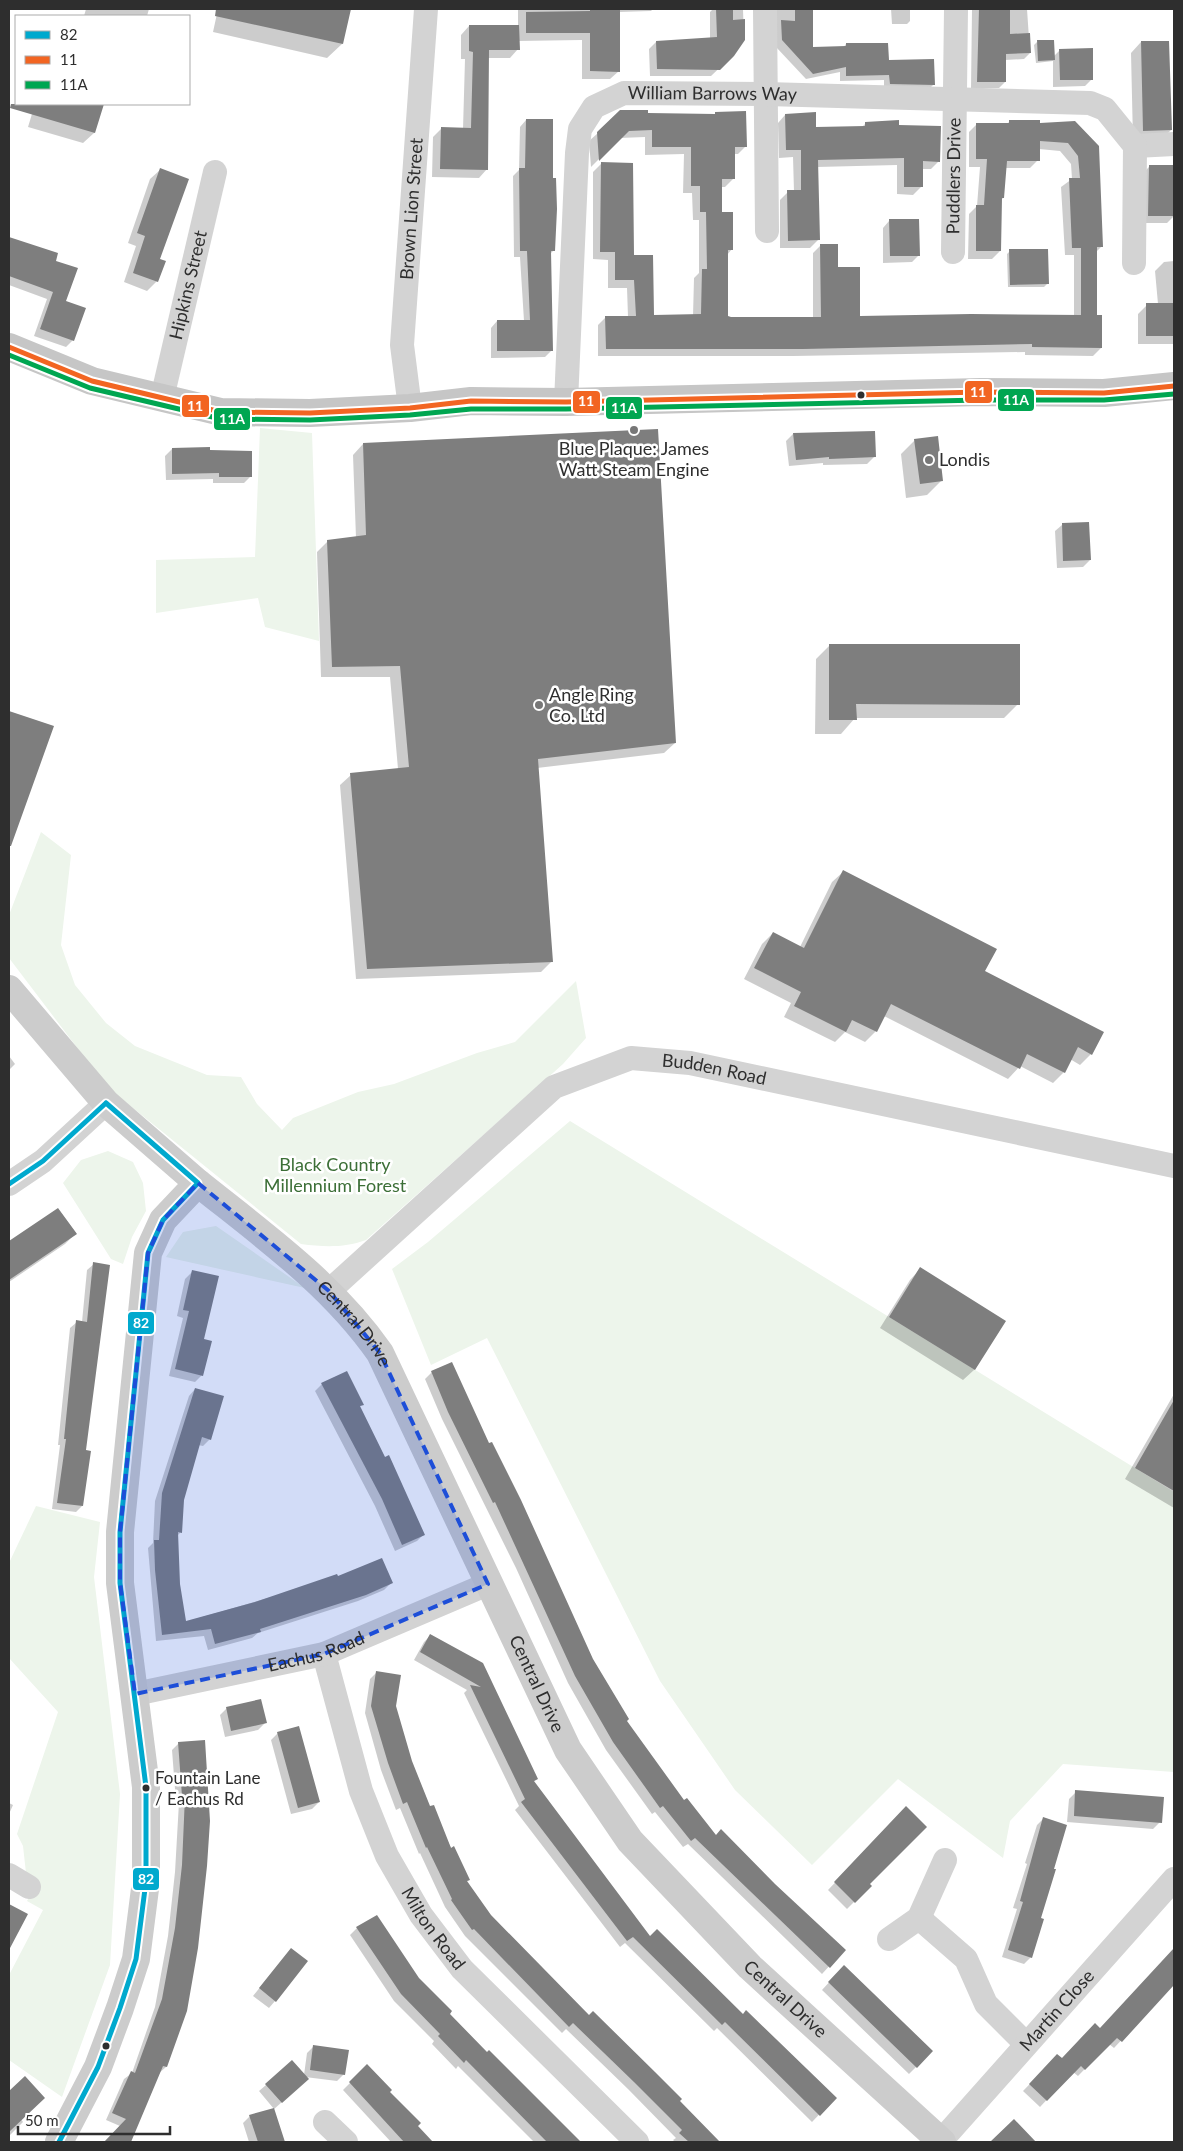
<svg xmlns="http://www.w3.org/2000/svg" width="1183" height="2151" font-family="Lato,sans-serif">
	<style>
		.green { fill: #edf5eb }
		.shadow { fill: #0003 }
		.building { fill: #7e7e7e }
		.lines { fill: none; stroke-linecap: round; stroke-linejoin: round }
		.street { stroke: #d3d3d3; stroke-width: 24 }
		.secondary { stroke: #ccc; stroke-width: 28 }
		.primary { stroke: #c6c6c6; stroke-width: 28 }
		.bus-1-casing { stroke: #fff; stroke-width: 9 }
		.bus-2-casing { stroke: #fff; stroke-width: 9 }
		.bus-3-casing { stroke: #fff; stroke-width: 9 }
		.bus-1 { stroke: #00a9ce; stroke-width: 5 }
		.bus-2 { stroke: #f26522; stroke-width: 5 }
		.bus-3 { stroke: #00a651; stroke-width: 5 }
		.marked { fill: #1d4ed8; fill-opacity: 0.2; stroke: #1d4ed8; stroke-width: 4; stroke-dasharray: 10 6; stroke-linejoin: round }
		.bus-dot { fill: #2e2e2e; stroke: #fff; stroke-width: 2 }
		.poi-dot { fill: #777; stroke: #fff; stroke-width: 2 }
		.labels { text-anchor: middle; stroke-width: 5; stroke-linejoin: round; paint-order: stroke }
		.bus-label { font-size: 17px; fill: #2e2e2e; stroke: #fff; text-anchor: start }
		.street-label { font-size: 18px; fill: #2e2e2e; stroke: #fff }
		.poi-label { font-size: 18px; fill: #2e2e2e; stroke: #fff; text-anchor: start }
		.park-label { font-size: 18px; fill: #3c6f37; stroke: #fff }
		.line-badge { stroke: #fff; stroke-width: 2 }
		.badge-label { font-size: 14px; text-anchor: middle; font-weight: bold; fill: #fff }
	</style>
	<rect width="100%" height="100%" fill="#fff"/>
	<!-- green -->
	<path class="green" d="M260,428L312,433L319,641L265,627L258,598L156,613V560L255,557Z
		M41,832L71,855L61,945L75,985L106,1023L135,1046L207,1075L241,1077L257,1104L282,1130L293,1118L358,1092L394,1084L477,1053L515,1042L576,981L586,1038L563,1064L366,1240C344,1248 324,1247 301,1244L107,1087L9,958V915Z
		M570,1121L1174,1492V1772L1063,1764L1010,1821L1003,1858L898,1779L812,1865L735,1790L660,1681L487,1338L431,1365L392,1269L428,1242Z
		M108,1151L133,1162L143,1183L146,1211L132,1237L123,1264L111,1259L63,1183L81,1160Z
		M216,1226L305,1288L166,1257L183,1232Z
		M36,1506L100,1522L94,1577L120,1794L110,1965L62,2097L9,2060V1975L43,1910L27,1901L37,1882L26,1873L23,1846L17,1834L58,1712L9,1658V1563Z"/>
	<!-- shadow -->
	<path class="shadow" d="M86,9H149L147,16H84Z
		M218,9H349L342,44L327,58L213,32Z
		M518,9H653L651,11L619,12V71L610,79H582V40L518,41V49L510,58H488L487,169L479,178L432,177L433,137L441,129H463L465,59H461V35L469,26L518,27Z
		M713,9H743L744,39L733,55L711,76H650L649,49L656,42L710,39V12Z
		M775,9H812V48H843L846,44L888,61L934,84L927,91L884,90V80L840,81V72L806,79L776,47Z
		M891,9H910V21L907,24H892Z
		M972,9H1027L1030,53L1024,59L1005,60V82L999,88H971Z
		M1037,42L1054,56L1060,50L1092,79L1085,86L1053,87V61L1036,63L1034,45Z
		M1141,42L1171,130L1160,141H1133L1131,53Z
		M35,104H103L94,133L83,143L28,127Z
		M647,114L746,146L738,154H733V179L725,187H721V213L732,249L727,255L726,317L813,318V253L820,246L837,269L859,317L1074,316V255H1065L1061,187L1072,179L1071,164L1060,151L1039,149L1038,160L1030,168H1005L1003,198L1001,200L1000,251L992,259H968L969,214L977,206L980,167H969V132L977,124L1006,125L1010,121L1039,125L1074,122L1102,246L1096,252V317L1101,348L1093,356L1025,355V352L794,356H598V325L606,317H628L627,288H608V260L593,259V172L601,164L653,316H693L694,278L699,273V220H693L692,193H683L684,154L645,155V137L620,138L591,167L589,141L598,133Z
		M785,115L815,128H861L866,123L898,126L939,161L931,169H921V187L913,195L897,194V165L817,167L818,240L810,248H780V200L788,192H794L793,157L779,158L778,123Z
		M526,120L554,250L550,254L552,350L545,357L491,358V328L497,321H524L520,257H514L513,176L519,170L520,127Z
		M1149,167L1174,216L1167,223H1142V174Z
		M160,170L157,281L147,291L124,282L136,246L128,243L150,179Z
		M889,221L919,255L912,262L883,263V228Z
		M9,239L57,254L54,261L73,340L66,347L34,336L47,299L9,285Z
		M1010,251L1047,284L1044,287H1008L1007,254Z
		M1174,261V344H1138V314L1147,305L1158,304L1155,271L1164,262Z
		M793,434L874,457L867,464L823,465V463L789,466L786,441Z
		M915,440L941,481L927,495L906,498L901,454Z
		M363,444L675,743L664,753L537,768L552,961L541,972L356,979L340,785L351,775L398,769L390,677H321L317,552L328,541L356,538L353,455Z
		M172,449L251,476L244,483H213V479L166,480L165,456Z
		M1062,525L1090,560L1083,567L1057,568L1055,531Z
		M830,645L1018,704L1004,718H855L841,734H815L816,659Z
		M9,713L53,727L9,848Z
		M843,872L984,972L1091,1054L1080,1065L1070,1059L1064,1072L1053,1083L1020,1066L1008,1079L884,1016L876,1031L865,1042L845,1032L835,1042L784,1017L791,1003L744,979L762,944L773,933L800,947L832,882Z
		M9,1056L15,1064L9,1070Z
		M58,1209L76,1233L65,1244L9,1282V1243Z
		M94,1264L82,1506L76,1512L52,1509L60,1445H58L70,1328L77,1322H82L87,1270Z
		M920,1269L1004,1321L974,1370L963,1380L880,1328L910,1280Z
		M192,1272L203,1340L202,1375L195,1382L169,1376L183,1318L177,1316L185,1279Z
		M347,1372L362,1405L359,1407L424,1534L417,1541L395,1551L375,1506L315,1391L322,1384Z
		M432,1372L489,1445L592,1659L626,1721L684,1802L716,1837L774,1885L844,1950L822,1974L688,1844L683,1847L655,1812L652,1814L606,1750L568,1683L516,1568L442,1419L425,1379Z
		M195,1389L210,1439L203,1446L198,1445L182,1500L181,1532L177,1536L179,1584L185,1622L337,1578L391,1583L384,1590L358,1601L258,1633L252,1638L208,1650L204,1636L156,1641L148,1548L153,1543L155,1501L189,1396Z
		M1174,1394V1508L1125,1479Z
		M431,1635L482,1664L537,1779L533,1782L650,1938L743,2015L835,2098L812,2122L717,2028L714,2031L625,1943L620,1947L515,1810L519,1806L464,1693L467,1690L414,1660L424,1642Z
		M377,1672L395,1706L411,1762L429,1808L469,1880L466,1882L490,1916L589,2017L719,2142H675L673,2140L676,2138L628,2089L566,2029L562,2033L465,1936L445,1907L420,1853L419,1854L400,1808L396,1810L381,1770L365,1713L370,1679Z
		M227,1708L265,1723L258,1730L225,1737L220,1715Z
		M278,1733L319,1802L312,1809L291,1814L271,1740Z
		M204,1742L185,2011L166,2067L158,2074L129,2142H105L120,2126L106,2120L124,2079L132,2073L155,2007L168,1936L175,1872L179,1802H176L172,1750L179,1743Z
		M1076,1792L1160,1822L1153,1829L1067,1822L1069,1799Z
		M9,1803L13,1805L9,1814Z
		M906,1808L868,1884L870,1886L847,1909L828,1890Z
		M1044,1818L1039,1918L1031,1957L1024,1964L1002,1957L1017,1909L1013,1908L1027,1864L1025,1863L1037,1825Z
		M357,1928L487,2054L489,2051L579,2142H534L458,2066L456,2069L432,2044L434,2041L394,2001L350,1935Z
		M291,1949L275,2001L269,2008L253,1996Z
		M1174,1949V1984L1114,2048L1109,2044L1078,2076L1073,2072L1040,2107L1023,2091L1057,2056L1062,2060L1100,2029Z
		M844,1966L932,2051L909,2074L822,1990Z
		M314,2046L344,2074L337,2081L305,2077L300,2086L273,2110L283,2142H249L243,2123L250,2116L274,2109L259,2091L266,2085L304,2075L307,2053Z
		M367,2066L416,2126L432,2142H391L343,2090Z
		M25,2078L21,2119L23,2122L9,2136V2093Z"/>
	<!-- building -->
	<path class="building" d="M216,9H351L343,44L215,16Z
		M590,9H620V72L590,71V33H526V12L590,11Z
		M716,9H733V20L745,19V40L734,56L720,70L657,69L656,41L717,37Z
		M795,9H813V47L846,46V43H888L889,60L934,59L935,85L890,84L889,75L846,76V67L813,74L782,40L781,20L795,21Z
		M979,9H1010V34L1030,33L1031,53L1006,54V82H977Z
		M469,25H519L520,50H489L488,170L440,169L441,127L471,128L473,52L469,51Z
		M1037,40H1054L1055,60L1038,61Z
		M1141,41H1169L1172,130L1143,131Z
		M1093,48V80H1060L1059,49Z
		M11,104H104L95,133L10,108Z
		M620,110H648V113L715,114V112L746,111L747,147H735V179H722V212H733V250H728V316L731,317H821L820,244H838V267H860V316L971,314L1081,315V248H1072L1069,178H1080L1078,156L1068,143L1040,141V161H1007L1004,198H1002L1001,251H976V205H984L987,159H976V123H1009V120H1040V123L1075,121L1099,146L1103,247H1097V315H1102V348L1032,347V344L803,349H606L605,316H636L634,280H615V252H600L601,162L633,163L634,255H653L654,315L701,314L702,269H707L706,212H700V186H691V147H652V130L629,131L599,161L597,132Z
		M816,112V127L865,126V122L899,120V125L941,126L940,162L923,161V187H904V158L818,160L820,240L788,241L787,190H801V150H786L785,114Z
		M526,119H553V178H556L557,209L555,251H551L553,351H497V320H530L527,251H520L519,168H525Z
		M1149,165H1174V216H1148Z
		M160,168L189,179L160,259L166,261L158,282L133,273L145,236L137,233Z
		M889,219H919L920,256H890Z
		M9,237L58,253L56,261L78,268L66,301L86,308L74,341L40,329L53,292L9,276Z
		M1009,249H1048L1049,284L1010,285Z
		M1146,303H1174V336H1146Z
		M658,429L676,743L538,759L553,962L367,969L350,773L409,767L400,666L332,667L327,540L366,535L363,443Z
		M875,431L876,457L829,459V457L796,460L793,433Z
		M938,436L943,481L920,484L914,439Z
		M210,447V450L252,451V477H219V473L172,474V448Z
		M1089,522L1091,560L1063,561L1062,523Z
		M829,644H1020V705L856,704L857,720H829Z
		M9,711L54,726L11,846H9Z
		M843,870L997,949L985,971L1104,1032L1092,1055L1078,1047L1065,1073L1027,1054L1020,1069L891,1004L877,1032L852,1020L846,1032L794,1006L801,992L754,968L773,932L804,948Z
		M58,1208L77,1234L9,1280V1241Z
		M93,1262L110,1265L86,1450L91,1451L83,1506L57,1503L66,1439H64L76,1320L87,1322Z
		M920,1267L1006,1321L975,1370L889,1317Z
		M192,1270L219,1276L204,1339L212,1341L203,1376L175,1369L189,1311L183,1310Z
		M452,1362L489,1443L492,1442L521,1500L593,1659L629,1719L627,1721L684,1800L687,1798L716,1835L721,1829L775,1884L846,1950L830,1968L695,1838L691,1841L663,1806L660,1808L613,1742L575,1676L495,1502L493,1503L448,1412L431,1371Z
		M347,1371L364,1405L360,1406L385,1457L389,1455L425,1535L402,1545L382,1499L321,1383Z
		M195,1388L224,1396L211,1440L202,1437L184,1500L182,1533L178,1532L180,1584L186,1621L255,1602L337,1574L338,1576L382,1558L393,1583L366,1595L260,1629L261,1632L215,1644L211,1629L162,1635L155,1570L154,1540H159L162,1493Z
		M1174,1400V1491L1135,1468Z
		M430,1634L483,1663L538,1779L534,1781L650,1936L657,1929L743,2014L746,2010L837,2098L820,2116L725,2022L722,2025L633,1937L627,1941L521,1802L525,1799L470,1685L481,1687L420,1652Z
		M376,1671L401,1675L396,1706L412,1761L430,1806L434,1805L451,1848L454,1846L470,1880L467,1881L491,1915L589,2015L593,2011L655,2072L682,2099L680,2101L720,2142H689L679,2133L682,2130L634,2082L573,2023L569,2027L474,1929L472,1930L451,1900L452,1899L427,1847L426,1848L407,1802L403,1804L388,1763L371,1706Z
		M261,1699L267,1723L231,1731L226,1707Z
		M299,1726L320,1802L298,1808L277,1732Z
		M205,1740L210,1821L207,1866L198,1948L187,2011L167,2067L163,2066L131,2142H104L126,2119L112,2113L131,2071L135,2073L162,1999L175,1928L182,1865L185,1796H182L178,1742Z
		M1075,1790L1164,1797L1162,1823L1074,1816Z
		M906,1806L927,1827L870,1884L872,1886L855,1903L834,1882Z
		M1043,1817L1067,1825L1054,1869H1056L1041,1918L1044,1919L1032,1958L1008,1950L1023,1902L1020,1901Z
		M9,1904L28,1914L9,1950Z
		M377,1915L419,1978L452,2011L450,2014L487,2052L489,2050L581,2142H547L466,2060L464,2063L438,2036L440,2034L401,1994L356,1927Z
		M291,1948L308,1961L276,2002L259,1988Z
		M1174,1948V1985L1122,2042L1117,2038L1085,2070L1081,2066L1047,2101L1029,2084L1057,2054L1062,2058L1095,2023L1100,2028Z
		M844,1965L933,2051L917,2068L828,1982Z
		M313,2045L349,2050L345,2075L310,2070Z
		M292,2060L309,2079L282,2103L265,2084Z
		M367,2064L392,2090L390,2092L421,2123L418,2126L433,2142H404L349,2082Z
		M25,2076L45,2098L9,2132V2091Z
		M274,2108L285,2142H258L249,2115Z
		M1014,2119L1036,2142H990Z"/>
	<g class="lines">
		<!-- street -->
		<g class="street">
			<path d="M765,9L767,231"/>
			<path d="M1135,146L1174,144"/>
			<path id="s1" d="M953,252L956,9"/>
			<path id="s2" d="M162,398L215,172"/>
			<path id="s3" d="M566,402L577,153L580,129L594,107L624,93L766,94L1090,103L1105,109L1135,146L1134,263"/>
			<path id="s4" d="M410,408L402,345L426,9"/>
			<path d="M9,1184L43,1161L106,1103"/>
			<path id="s5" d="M329,1291L554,1087L631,1058L690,1063L1174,1166"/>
			<path id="s6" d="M324,1654L361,1791L387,1856L421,1915L462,1969L637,2142"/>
			<path id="s7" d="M135,1694L324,1654L488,1584"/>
			<path d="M9,1875L29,1887"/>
			<path d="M919,1918L966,1959L986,2004L1026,2044"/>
			<path d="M889,1939L919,1918L945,1860"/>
			<path d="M325,2122L346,2142"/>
			<path id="s8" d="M940,2142L1174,1879"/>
		</g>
		<!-- secondary -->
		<g class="secondary">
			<path d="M9,989L106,1103L198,1183L163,1220L148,1253L120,1532V1583L146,1787V1881L136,1959L120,2008L98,2067L59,2142"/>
			<path id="s9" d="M198,1183C263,1235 332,1284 380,1353L568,1750L630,1841L750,1967L942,2142"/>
		</g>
		<!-- primary -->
		<path class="primary" d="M9,347L92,381L221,412L310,413L410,408L471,401L566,402L981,392L1104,393L1174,386"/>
		<defs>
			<path id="bus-1" d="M9,1184L43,1161L106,1103
				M59,2142L98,2067L120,2008L136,1959L146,1881V1787L120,1583V1532L148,1253L163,1220L198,1183L106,1103"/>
			<path id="bus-2" d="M9,347L92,381L221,412L310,413L410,408L471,401L566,402L981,392L1104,393L1174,386"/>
			<path id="bus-3" d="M9,355L90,388L221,419L310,420L410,415L471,409H566L981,400H1104L1174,394"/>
		</defs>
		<!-- bus-1 casing -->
		<use href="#bus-1" class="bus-1-casing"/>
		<!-- bus-2 casing -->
		<use href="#bus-2" class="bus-2-casing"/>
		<!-- bus-3 casing -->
		<use href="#bus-3" class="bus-3-casing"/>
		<!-- bus-1 -->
		<use href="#bus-1" class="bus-1"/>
		<!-- bus-2 -->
		<use href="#bus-2" class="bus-2"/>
		<!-- bus-3 -->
		<use href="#bus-3" class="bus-3"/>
	</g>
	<!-- marked area -->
	<path class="marked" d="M198,1183L329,1291L380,1353L488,1584L324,1654L135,1694L120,1583V1532L148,1253L163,1220Z"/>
	<!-- markers -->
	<g class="bus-dot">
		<circle cx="861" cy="395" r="4.5"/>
		<circle cx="146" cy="1788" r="4.5"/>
		<circle cx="106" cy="2046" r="4.5"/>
	</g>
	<g class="poi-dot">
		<circle cx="634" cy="430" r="5"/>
		<circle cx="929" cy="460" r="5"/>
		<circle cx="539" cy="705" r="5"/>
	</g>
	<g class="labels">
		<!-- bus labels -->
		<g class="bus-label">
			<text x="155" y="1784">Fountain Lane<tspan x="155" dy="21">/ Eachus Rd</tspan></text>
		</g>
		<!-- street labels -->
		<g class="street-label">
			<text dy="6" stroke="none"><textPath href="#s3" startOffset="421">William Barrows Way</textPath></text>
			<text dy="6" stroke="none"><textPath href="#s1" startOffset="76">Puddlers Drive</textPath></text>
			<text dy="6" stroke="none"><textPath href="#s4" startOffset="200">Brown Lion Street</textPath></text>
			<text dy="6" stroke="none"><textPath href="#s2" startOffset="116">Hipkins Street</textPath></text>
			<text dy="6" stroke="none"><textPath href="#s5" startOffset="470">Budden Road</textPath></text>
			<text dy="6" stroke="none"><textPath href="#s9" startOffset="211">Central Drive</textPath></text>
			<text dy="6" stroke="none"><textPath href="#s7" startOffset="186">Eachus Road</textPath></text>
			<text dy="6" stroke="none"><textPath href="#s9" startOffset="616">Central Drive</textPath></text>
			<text dy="6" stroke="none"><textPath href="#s6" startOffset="298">Milton Road</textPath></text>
			<text dy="6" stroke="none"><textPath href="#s9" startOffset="1021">Central Drive</textPath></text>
			<text dy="6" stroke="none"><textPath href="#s8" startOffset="176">Martin Close</textPath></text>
		</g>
		<!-- poi labels -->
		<g class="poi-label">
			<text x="634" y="455" text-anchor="middle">Blue Plaque: James<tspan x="634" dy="21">Watt Steam Engine</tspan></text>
			<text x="939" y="466">Londis</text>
			<text x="549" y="701">Angle Ring<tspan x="549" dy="21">Co. Ltd</tspan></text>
		</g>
		<!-- park labels -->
		<g class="park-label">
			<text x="335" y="1171">Black Country<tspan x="335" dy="21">Millennium Forest</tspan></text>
		</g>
	</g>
	<g class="line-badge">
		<rect x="964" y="380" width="29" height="24" rx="5" fill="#f26522"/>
		<rect x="997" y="388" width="38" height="24" rx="5" fill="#00a651"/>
		<rect x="572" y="390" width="29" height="24" rx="5" fill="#f26522"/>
		<rect x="181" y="394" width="29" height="24" rx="5" fill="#f26522"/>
		<rect x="605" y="396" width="38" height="24" rx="5" fill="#00a651"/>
		<rect x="213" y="407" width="38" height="24" rx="5" fill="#00a651"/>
		<rect x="127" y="1311" width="28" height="24" rx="5" fill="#00a9ce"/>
		<rect x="132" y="1867" width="28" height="24" rx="5" fill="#00a9ce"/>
	</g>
	<g class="badge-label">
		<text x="978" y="397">11</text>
		<text x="1016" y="405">11A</text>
		<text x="586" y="406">11</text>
		<text x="195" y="411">11</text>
		<text x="624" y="413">11A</text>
		<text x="232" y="424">11A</text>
		<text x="141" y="1328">82</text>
		<text x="146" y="1884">82</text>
	</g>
	<!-- border -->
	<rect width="1183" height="2151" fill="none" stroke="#2e2e2e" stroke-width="20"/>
	<!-- legend -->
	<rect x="15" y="15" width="175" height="90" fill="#ffffff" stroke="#ababab"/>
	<rect x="25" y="31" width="25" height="8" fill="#00a9ce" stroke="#ababab"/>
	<text x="60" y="40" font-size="15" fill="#2e2e2e">82</text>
	<rect x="25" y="56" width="25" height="8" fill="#f26522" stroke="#ababab"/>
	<text x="60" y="65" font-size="15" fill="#2e2e2e">11</text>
	<rect x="25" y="81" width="25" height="8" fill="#00a651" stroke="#ababab"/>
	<text x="60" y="90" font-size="15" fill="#2e2e2e">11A</text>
	<!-- scale -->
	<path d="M18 2126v8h152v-8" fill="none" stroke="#2e2e2e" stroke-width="2.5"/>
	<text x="25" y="2126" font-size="15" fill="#2e2e2e" stroke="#ffffff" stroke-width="4" paint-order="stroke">50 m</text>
</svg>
